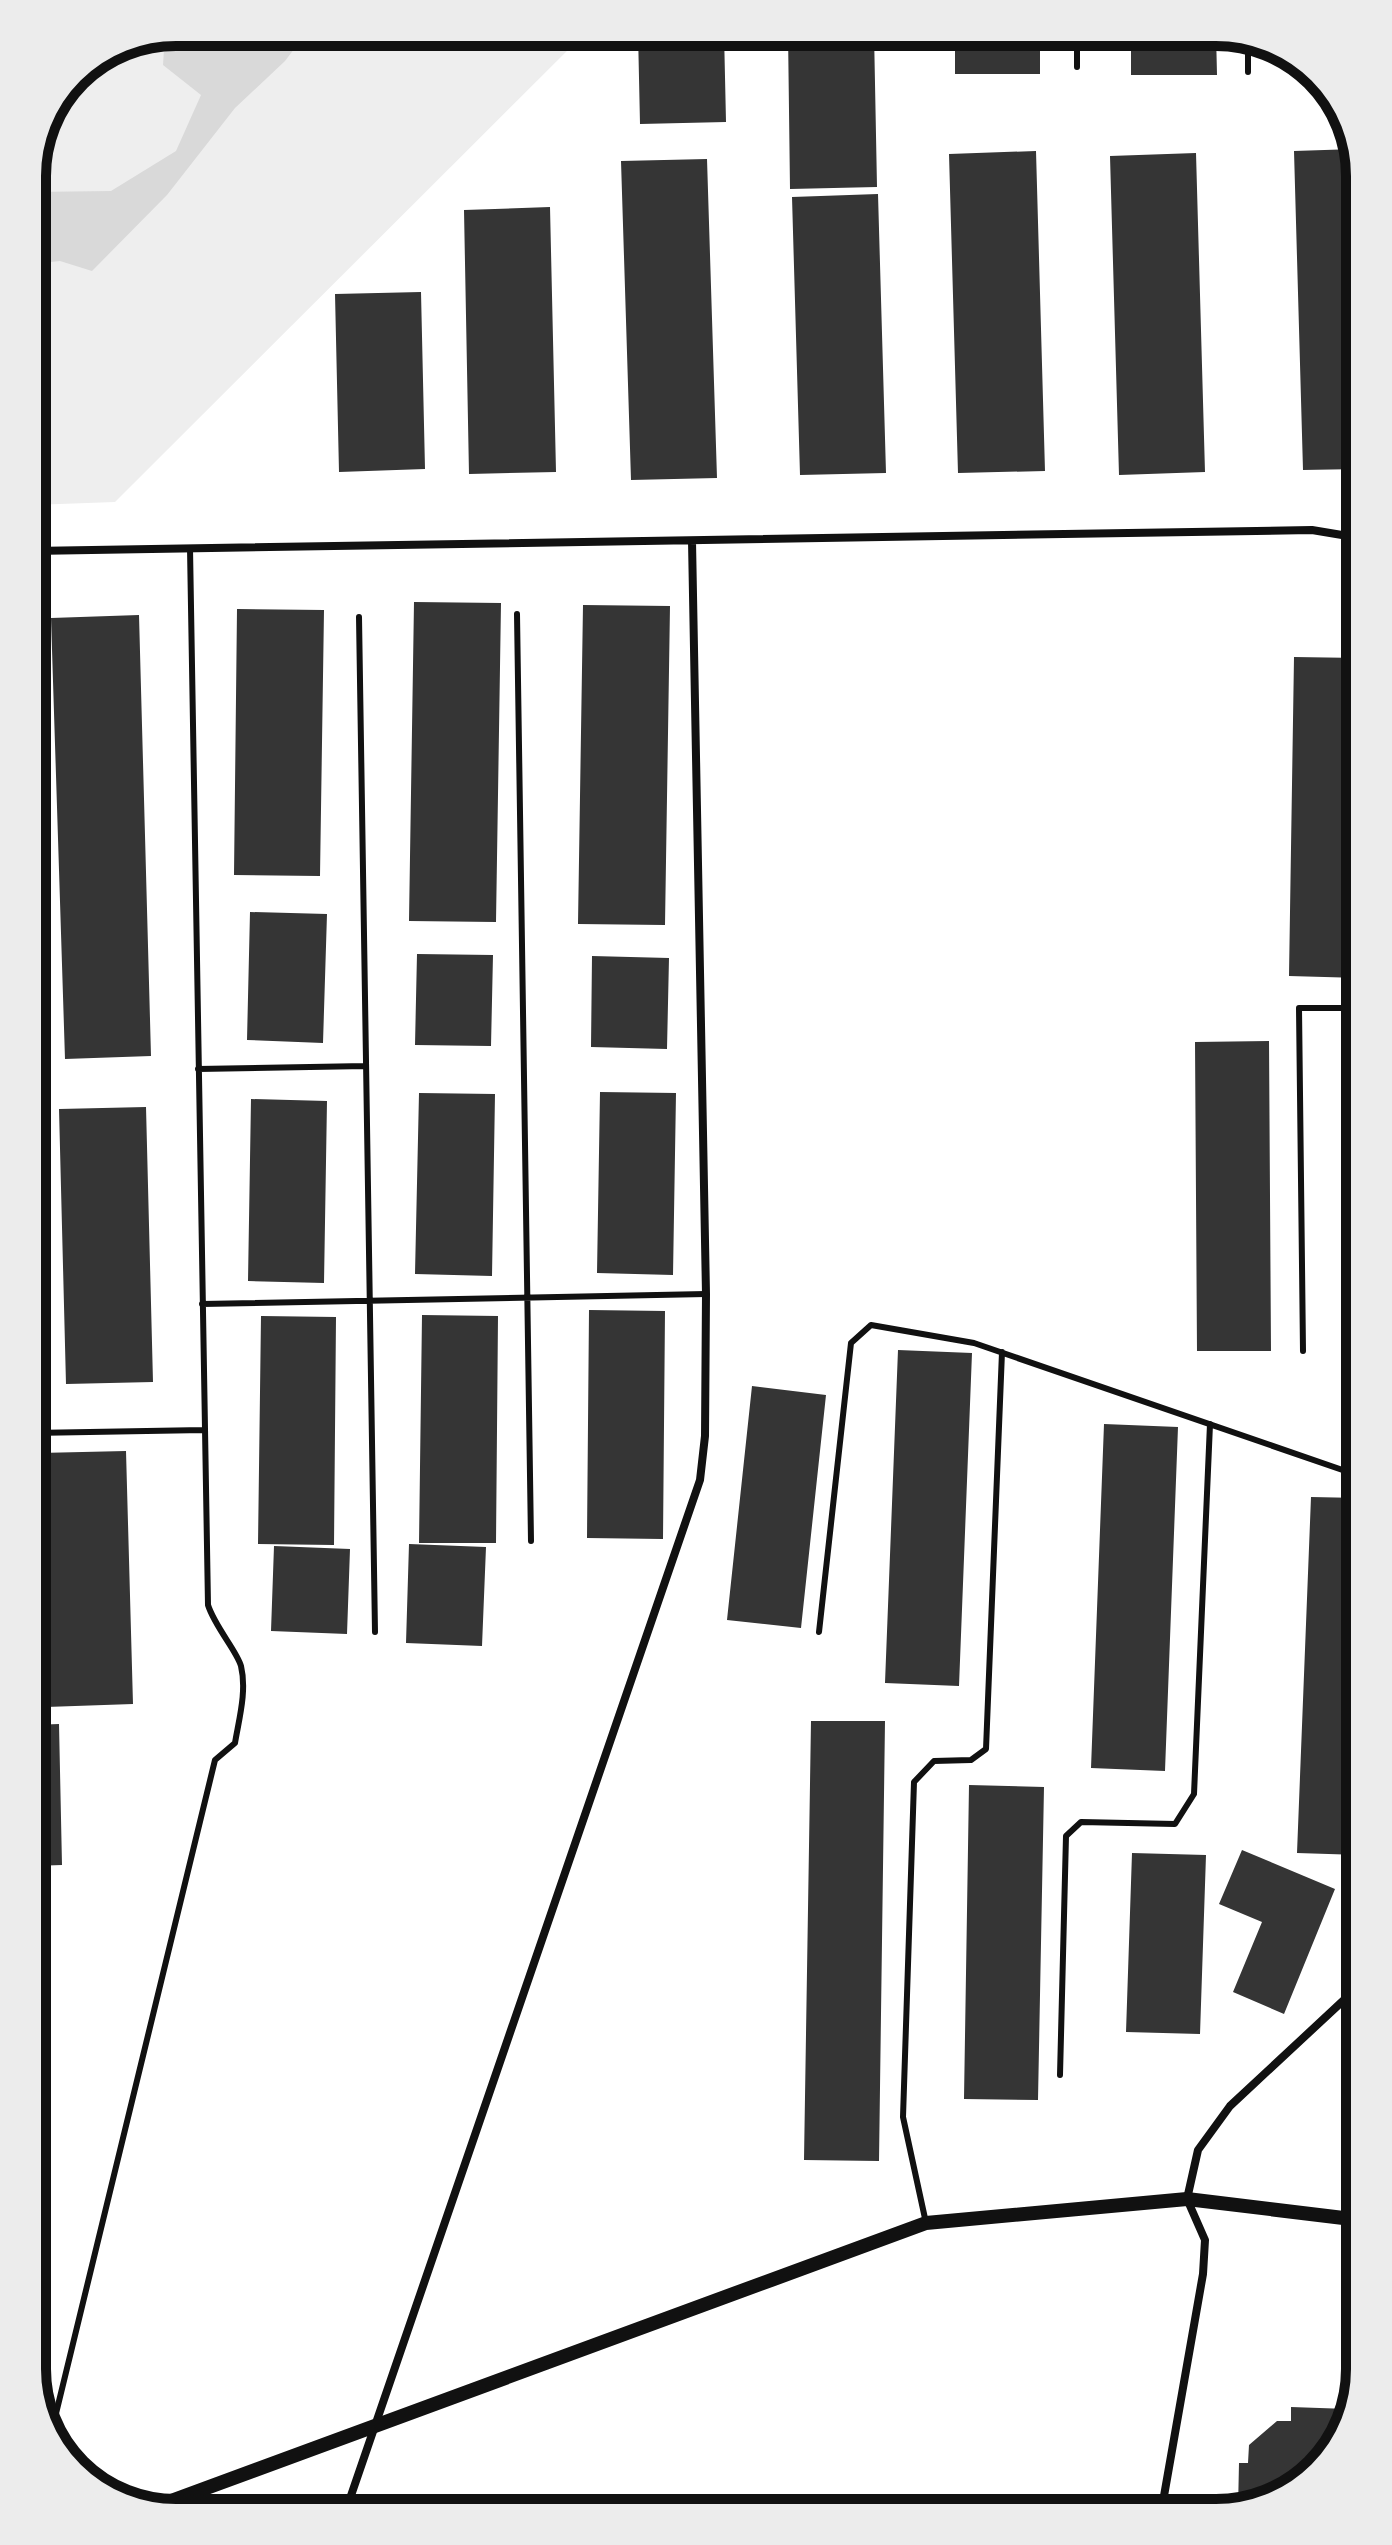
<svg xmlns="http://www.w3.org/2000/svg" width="1392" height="2545" font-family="Barlow,sans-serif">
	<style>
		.green { fill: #eee }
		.water { fill: #d9d9d9 }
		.building { fill: #353535 }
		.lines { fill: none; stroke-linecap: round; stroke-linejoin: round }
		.service { stroke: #111; stroke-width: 6 }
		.minor { stroke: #111; stroke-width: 8 }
		.tertiary { stroke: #111; stroke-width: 14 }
		.rim { fill: none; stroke: #111; stroke-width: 10 }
	</style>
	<rect width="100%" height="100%" fill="#fff"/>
	<!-- green -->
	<path class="green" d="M176,32H586L115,502L32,505V167L75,74L121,43Z"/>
	<!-- water -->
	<path class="water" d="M176,32H307L285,61L235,108L167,195L92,271L60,261L32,264V192L111,191L176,151L201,95L163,65L165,34Z"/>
	<!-- building -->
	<path class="building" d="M638,32H724L726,122L640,124Z
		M788,32H874L877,187L790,189Z
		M955,32H1040V74H955Z
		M1131,32H1216L1217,75H1131Z
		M1355,149L1360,176V469L1303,470L1294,151Z
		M1036,151L1045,471L958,473L949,154Z
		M1196,153L1205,472L1119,475L1110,156Z
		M707,159L717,478L631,480L621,161Z
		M878,194L886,473L800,475L792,197Z
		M550,207L556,472L469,474L464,210Z
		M421,292L425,469L339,472L335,294Z
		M414,602L501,603L496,922L409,921Z
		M583,605L670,606L665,925L578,924Z
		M237,609L324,610L320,876L234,875Z
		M139,615L151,1056L65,1059L51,618Z
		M1294,657L1360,658V978L1289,976Z
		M250,912L327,914L323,1043L247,1040Z
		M417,954L493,955L491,1046L415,1045Z
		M592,956L669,958L667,1049L591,1047Z
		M1269,1041L1271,1351H1197L1195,1042Z
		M600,1092L676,1093L673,1275L597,1273Z
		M419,1093L495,1094L492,1276L415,1274Z
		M251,1099L327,1101L324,1283L248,1281Z
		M146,1107L153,1382L66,1384L59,1109Z
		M589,1310L665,1311L663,1539L587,1538Z
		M422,1315L498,1316L496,1543H419Z
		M261,1316L336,1317L334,1545L258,1544Z
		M898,1350L972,1353L959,1686L885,1683Z
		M752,1386L826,1395L801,1628L727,1620Z
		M1104,1424L1178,1427L1165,1771L1091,1768Z
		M126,1451L133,1704L46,1707L39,1453Z
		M1311,1497L1360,1498V1855L1297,1853Z
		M409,1544L486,1547L482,1646L406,1643Z
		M274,1546L350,1549L347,1634L271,1631Z
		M811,1721H885L879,2161L804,2160Z
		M59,1724L62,1865L32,1866V1725Z
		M969,1785L1044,1787L1038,2100L964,2099Z
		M1242,1850L1335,1889L1284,2014L1233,1992L1262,1922L1219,1904Z
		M1132,1853L1206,1855L1200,2034L1126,2032Z
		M1291,2407L1348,2409L1335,2449L1272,2502L1238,2509L1239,2463H1248L1249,2445L1277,2421H1291Z"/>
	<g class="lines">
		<!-- service -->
		<path class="service" d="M1077,32V67
			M1248,41V72
			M517,614L531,1541
			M359,617L375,1632
			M198,1069L366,1066
			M202,1304L706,1294
			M1303,1351L1299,1008H1360
			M32,1433L204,1430
			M819,1632L851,1343L871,1325L974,1343L1360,1476
			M1060,2075L1066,1836L1081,1822L1175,1824L1194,1794L1210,1424
			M926,2223L903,2117L914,1782L934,1761L971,1760L986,1749L1002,1352
			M51,2434L215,1760L235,1743C239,1719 247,1691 241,1666C237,1651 215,1627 208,1605L190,548"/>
		<!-- minor -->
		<path class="minor" d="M32,551L1312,530L1360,538
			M345,2513L700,1480L705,1436L706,1294L692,541
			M1161,2513L1203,2274L1205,2240L1187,2199L1198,2150L1230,2106L1360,1985"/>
		<!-- tertiary -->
		<path class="tertiary" d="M152,2508L926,2223L1187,2199L1360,2220"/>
	</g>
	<!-- crop -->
	<path d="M0 0H1392V2545H0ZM176 46H1216A130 130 0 0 1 1346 176V2369A130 130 0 0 1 1216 2499H176A130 130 0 0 1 46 2369V176A130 130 0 0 1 176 46Z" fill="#ececec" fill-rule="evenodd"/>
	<path class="rim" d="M176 46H1216A130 130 0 0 1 1346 176V2369A130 130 0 0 1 1216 2499H176A130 130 0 0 1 46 2369V176A130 130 0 0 1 176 46Z"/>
</svg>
